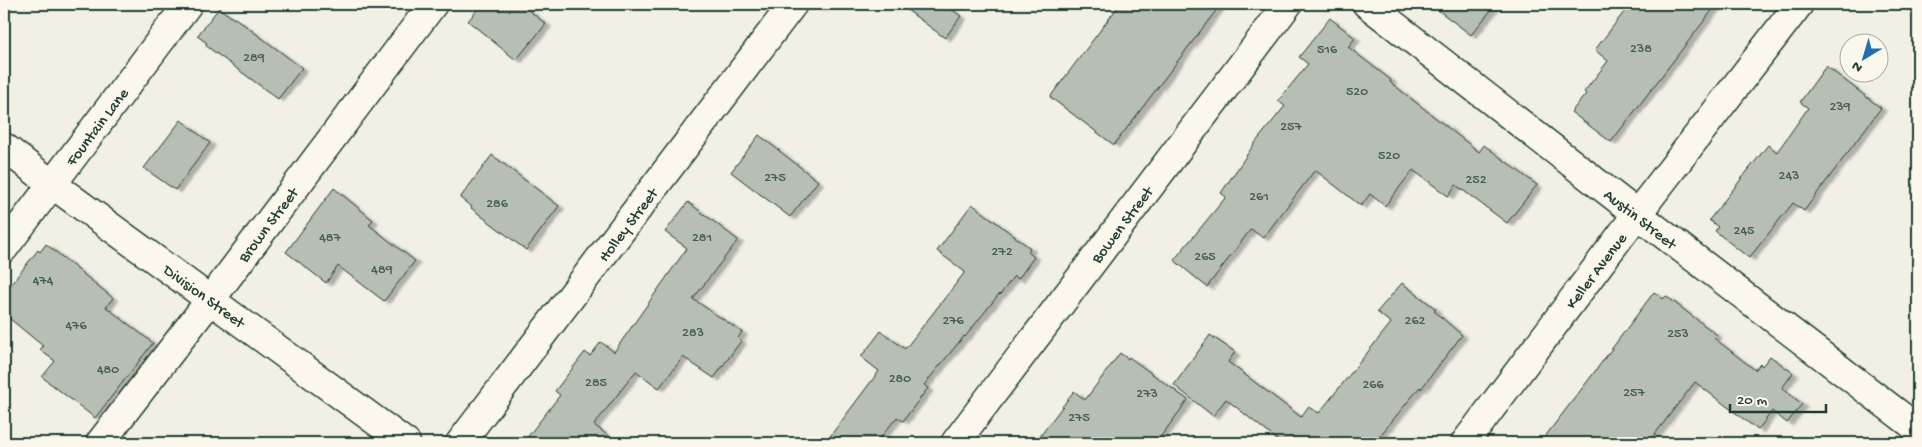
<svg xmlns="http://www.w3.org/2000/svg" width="1922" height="447" font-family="'Gochi Hand',sans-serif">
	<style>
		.building { fill: #b7beb3; stroke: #1f3d34; filter: url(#shadow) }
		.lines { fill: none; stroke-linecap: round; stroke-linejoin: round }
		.minor-casing { stroke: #1f3d34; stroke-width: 31 }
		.secondary-casing { stroke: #1f3d34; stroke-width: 31 }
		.minor { stroke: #fbf7ec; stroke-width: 28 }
		.secondary { stroke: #fbf7ec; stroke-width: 28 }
		.labels { text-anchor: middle; stroke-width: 4; stroke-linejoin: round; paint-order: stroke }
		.number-label { font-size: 14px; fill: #455d54 }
		.street-label { font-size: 16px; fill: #1f3d34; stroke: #fbf7ec }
	</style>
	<defs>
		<filter id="shadow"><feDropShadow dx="5.5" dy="3" stdDeviation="1" flood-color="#0004"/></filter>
	</defs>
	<rect width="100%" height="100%" fill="#f2f0e5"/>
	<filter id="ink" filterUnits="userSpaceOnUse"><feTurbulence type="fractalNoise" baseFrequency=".02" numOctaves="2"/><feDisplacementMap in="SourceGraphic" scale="10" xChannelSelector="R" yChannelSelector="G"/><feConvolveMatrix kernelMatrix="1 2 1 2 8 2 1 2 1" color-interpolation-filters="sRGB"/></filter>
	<g filter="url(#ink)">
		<!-- building -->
		<path class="building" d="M482,4H521L546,24L516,60L468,21Z
			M899,4H944L961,16L945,38Z
			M1120,4H1221L1114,145L1050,97Z
			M1430,4H1496L1471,35Z
			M1630,4H1717L1611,142L1571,112L1586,94L1584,92L1608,61L1595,50Z
			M219,8L234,19L235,18L302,68L278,99L205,45L207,43L197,36Z
			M1330,18L1355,38L1348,47L1391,80L1390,82L1479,152L1484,145L1537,185L1507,223L1456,185L1448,196L1413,170L1385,206L1370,194L1361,206L1315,170L1263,238L1251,229L1207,287L1174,260L1226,197L1221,193L1255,143L1285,106L1278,101L1308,64L1299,57Z
			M1826,66L1881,108L1804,211L1793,203L1749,258L1715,231L1718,227L1709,220L1768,145L1777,152L1808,108L1800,102Z
			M181,120L210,143L175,190L144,168Z
			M759,135L818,181L790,217L731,172Z
			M492,155L559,206L526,250L471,208L472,207L460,198Z
			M334,188L373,220L369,225L415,261L384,301L338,266L326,283L286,252Z
			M688,202L738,240L693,299L742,332L738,338L741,341L714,378L683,357L659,388L636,371L594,425L618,443H523L560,395L555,391L585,352L590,356L601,342L614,352L687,248L665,232Z
			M972,204L1030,248L1028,252L1034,257L1018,279L1014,276L1000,295L999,294L965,337L964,336L924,385L928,388L903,421L897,417L876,443H825L879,371L861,357L881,331L905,349L965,272L937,251Z
			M46,244L113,298L106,307L153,343L95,418L42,377L55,361L40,350L43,346L4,314V293L38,250L40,252Z
			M1402,283L1436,309L1434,311L1462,335L1421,389L1420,387L1374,443H1281L1226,399L1213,416L1174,385L1210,335L1235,352L1228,362L1301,417L1308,407L1319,413L1391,323L1377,312Z
			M1654,292L1663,299L1666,296L1717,335L1714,338L1755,370L1760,364L1762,366L1770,356L1793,373L1782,388L1802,404L1787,423L1772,411L1758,430L1695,382L1648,443H1540L1587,382Z
			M1120,353L1128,359L1129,357L1188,400L1156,443H1035L1074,391L1085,400Z"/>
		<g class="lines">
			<defs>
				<path id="minor" d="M1367,4L1637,214L1918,429
					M4,248L188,4
					M100,443L211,299L433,4
					M460,443L793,4
					M955,443L1288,4
					M1465,443L1637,214L1799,4"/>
				<path id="secondary" d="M4,147L52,184L406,443"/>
			</defs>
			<!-- minor casing -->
			<use href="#minor" class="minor-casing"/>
			<!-- secondary casing -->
			<use href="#secondary" class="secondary-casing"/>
			<!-- minor -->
			<use href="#minor" class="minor"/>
			<!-- secondary -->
			<use href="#secondary" class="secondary"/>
		</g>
	</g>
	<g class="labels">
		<!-- number labels -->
		<g class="number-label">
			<text x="1641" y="52">238</text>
			<text x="1327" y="53">516</text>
			<text x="254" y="61">289</text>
			<text x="1357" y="95">520</text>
			<text x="1840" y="110">239</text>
			<text x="1291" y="130">257</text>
			<text x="1389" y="159">520</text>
			<text x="1789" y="179">243</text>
			<text x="775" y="181">275</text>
			<text x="1476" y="183">252</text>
			<text x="1259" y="200">261</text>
			<text x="497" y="207">286</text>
			<text x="1744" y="234">245</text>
			<text x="330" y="241">487</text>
			<text x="702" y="241">281</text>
			<text x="1002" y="255">272</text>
			<text x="1205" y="260">265</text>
			<text x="382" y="273">489</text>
			<text x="43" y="284">474</text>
			<text x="953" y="324">276</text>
			<text x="1415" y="324">262</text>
			<text x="76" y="329">476</text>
			<text x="693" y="336">283</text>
			<text x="1678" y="337">253</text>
			<text x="108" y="373">480</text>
			<text x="900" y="382">280</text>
			<text x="596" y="386">285</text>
			<text x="1373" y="388">266</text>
			<text x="1634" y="396">257</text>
			<text x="1147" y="397">273</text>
			<text x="1079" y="421">275</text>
		</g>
		<!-- street labels -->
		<g class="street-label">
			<text transform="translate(96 126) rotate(-53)" y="6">Fountain Lane</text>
			<text transform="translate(1641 218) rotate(38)" y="6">Austin Street</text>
			<text transform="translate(267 224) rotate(-53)" y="6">Brown Street</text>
			<text transform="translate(627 224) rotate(-53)" y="6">Holley Street</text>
			<text transform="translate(1121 224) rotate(-53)" y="6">Bowen Street</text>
			<text transform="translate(1595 270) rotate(-53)" y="6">Keller Avenue</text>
			<text transform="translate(205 295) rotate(36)" y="6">Division Street</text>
		</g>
	</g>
	<!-- margin -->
	<rect width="1922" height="447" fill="none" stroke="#fbf7ec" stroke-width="20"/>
	<rect x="10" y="10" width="1902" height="427" fill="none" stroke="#1f3d34" stroke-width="2" filter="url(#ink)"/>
	<!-- north arrow -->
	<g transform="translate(1864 58) rotate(218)"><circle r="24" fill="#fbf7ec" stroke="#a3ada2"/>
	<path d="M0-4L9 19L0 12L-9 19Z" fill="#1f6fb2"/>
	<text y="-8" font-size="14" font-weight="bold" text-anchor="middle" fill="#1f3d34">N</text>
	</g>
	<!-- scale -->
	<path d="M1730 404v8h96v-8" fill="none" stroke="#1f3d34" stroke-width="2.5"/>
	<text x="1737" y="404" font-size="15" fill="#1f3d34" stroke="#fbf7ec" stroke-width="4" paint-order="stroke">20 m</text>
</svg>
